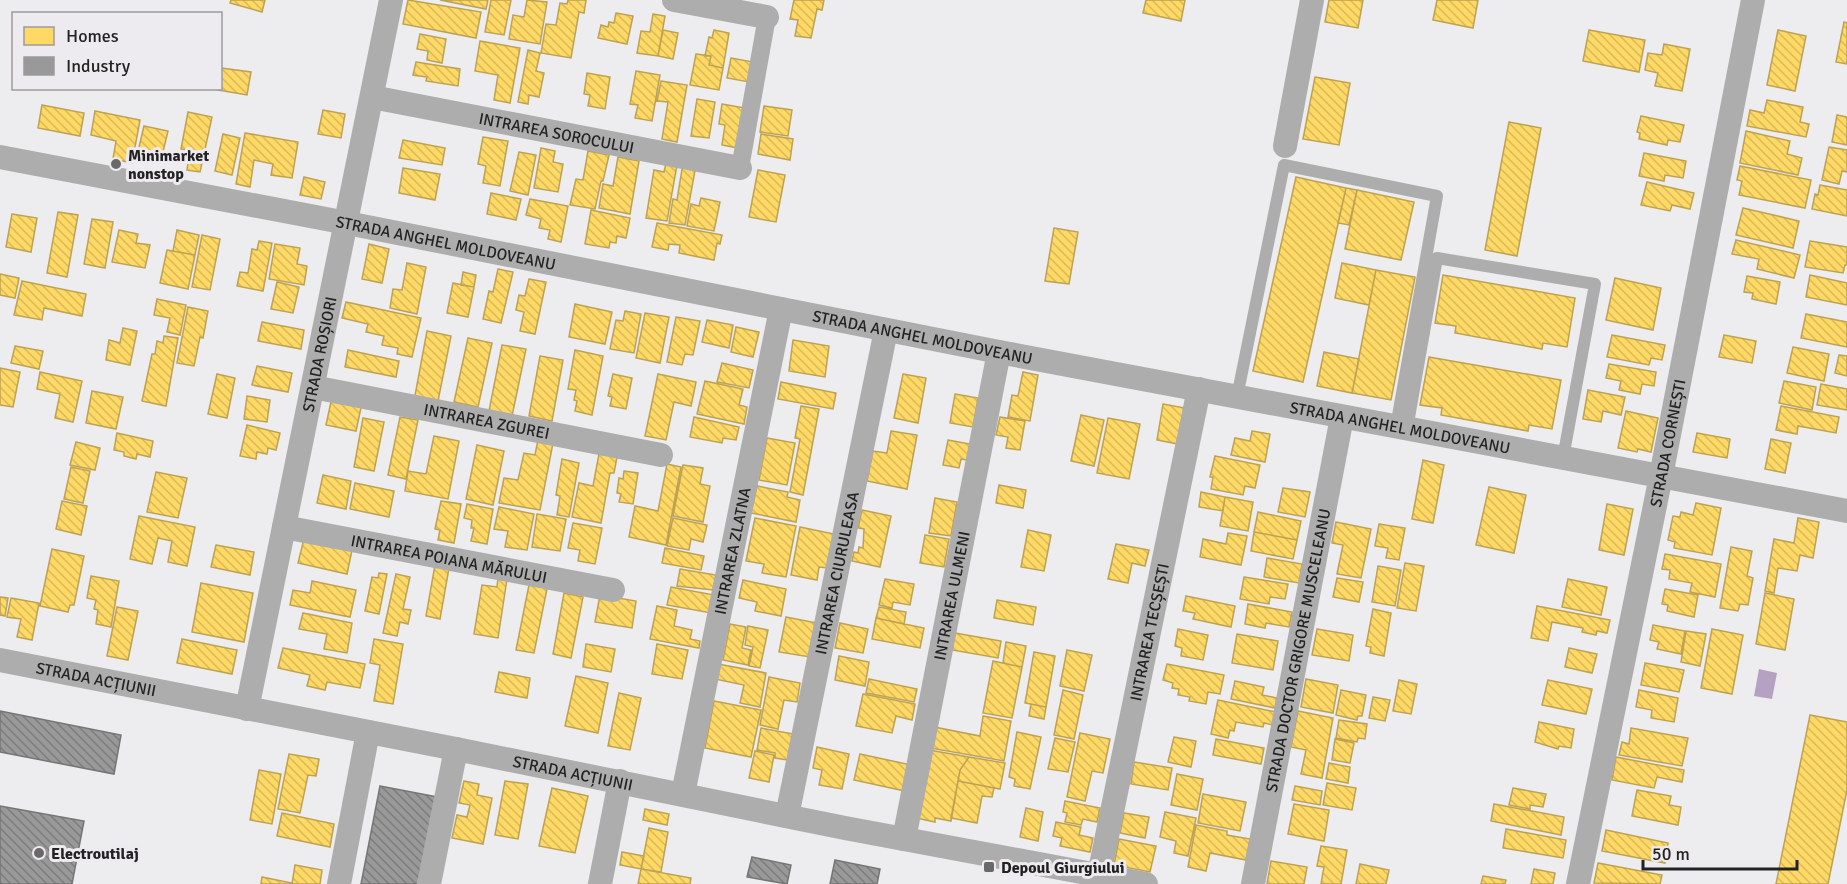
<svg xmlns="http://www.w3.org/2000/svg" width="1847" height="884" font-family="Signika,sans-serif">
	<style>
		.water { fill: #b5a2c2 }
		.homes { fill: url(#homes-back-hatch); stroke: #bda252; stroke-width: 1.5 }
		.industry { fill: url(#industry-back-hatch); stroke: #767576; stroke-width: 1.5 }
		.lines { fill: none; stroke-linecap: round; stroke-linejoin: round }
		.service { stroke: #adadae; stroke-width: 12 }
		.pedestrian { stroke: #adadae; stroke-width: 18 }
		.minor { stroke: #adadae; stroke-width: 24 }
		.poi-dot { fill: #6a696a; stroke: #edebef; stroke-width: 2 }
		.labels { text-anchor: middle; stroke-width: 6; stroke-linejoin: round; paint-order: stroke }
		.street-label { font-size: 16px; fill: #232223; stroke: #edebef }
		.poi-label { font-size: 16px; font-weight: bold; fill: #232223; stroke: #edebef; text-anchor: start }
	</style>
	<defs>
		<pattern id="homes-back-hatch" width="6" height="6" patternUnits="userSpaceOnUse" patternTransform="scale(1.5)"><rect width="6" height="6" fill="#ffd966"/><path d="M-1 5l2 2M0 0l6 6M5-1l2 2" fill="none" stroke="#daba58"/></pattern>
		<pattern id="industry-back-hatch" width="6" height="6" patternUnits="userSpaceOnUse" patternTransform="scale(1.5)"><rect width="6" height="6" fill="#999"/><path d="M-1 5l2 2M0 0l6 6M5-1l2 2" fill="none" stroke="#7c7c7c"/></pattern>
	</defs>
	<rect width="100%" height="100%" fill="#edecee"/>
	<!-- water -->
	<path class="water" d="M1759,669L1777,673L1772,699L1754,696Z"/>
	<!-- homes -->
	<path class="homes" d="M231,0H265L262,12L230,3Z
		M408,0L481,12L476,38L403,24Z
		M440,0H488L486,9Z
		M491,0H511L504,35L485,32Z
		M527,0L547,2L540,44L509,39L513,15L524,17Z
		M568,0H586L584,13L579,12L571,58L541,53L546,24L556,25L560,3L567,4Z
		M794,0H824L822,10L817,9L811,38L795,36L798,20L790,19Z
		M1146,0H1185L1181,21L1143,13Z
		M1329,0H1363L1358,28L1325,22Z
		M1437,0H1478L1473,28L1433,20Z
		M616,13L633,16L627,44L598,38L601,25L608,27L609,22L614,23Z
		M653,14L665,16L658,56L637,53L641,31L650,32Z
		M1844,22L1847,23V64L1836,62Z
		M663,30L678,33L673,59L658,56Z
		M714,30L729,33L723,68L709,65L711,56H705L709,37L712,38Z
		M1589,30L1645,40L1639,72L1583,61Z
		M1778,30L1806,36L1795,91L1767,85Z
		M420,34L446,39L442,63L427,60L428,51L417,49Z
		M480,41L520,48L510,103L494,100L498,75L475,71Z
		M1664,44L1690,49L1682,91L1655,86L1658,73L1645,70L1648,53L1662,55Z
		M528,50L540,53L536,71L544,73L539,97L529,95L528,104L518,102Z
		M696,54L711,56L709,65L723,68L719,90L690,85Z
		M731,58L753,62L749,82L727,78Z
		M416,62L460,69L458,86L426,81L427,77L413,75Z
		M221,68L251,72L247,95L218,90L220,88Z
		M636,71L660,75L652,121L635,118L638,105L630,104Z
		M587,73L610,77L605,109L588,106L590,95L584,94Z
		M1315,77L1350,83L1339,145L1303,139Z
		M661,81L687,85L677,142L662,139L668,102L657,101Z
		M697,99L715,102L709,138L691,136Z
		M1767,100L1803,107L1800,122L1809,124L1806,137L1747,126L1750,110L1764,113Z
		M722,104L745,108L738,148L722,145L725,125L719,124Z
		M42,105L84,113L80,136L38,128Z
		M764,106L792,110L788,136L760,132Z
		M323,110L345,114L341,138L318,134Z
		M95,111L140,120L132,163L113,159L116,141L91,135Z
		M188,112L212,117L204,154L181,149Z
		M1837,115L1847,117V145L1832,142Z
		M1641,116L1684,125L1680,142L1668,140L1667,145L1639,139L1640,133L1637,132Z
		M1509,122L1541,128L1517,256L1485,250Z
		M144,126L168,131L161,160L156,159L155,163L136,160Z
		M1746,131L1790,141L1787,154L1802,158L1798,175L1740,163Z
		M245,133L298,142L292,178L271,175L273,164L254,160L250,187L236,184Z
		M223,134L240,138L232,175L215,171Z
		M761,134L793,139L790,160L758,154Z
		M483,137L508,141L500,186L483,183L486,166L478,164Z
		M403,140L445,148L442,165L399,158Z
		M1829,147L1847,150V172L1842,171L1839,184L1822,180Z
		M541,148L555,151L553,162L563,164L558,192L534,188Z
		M190,151L204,154L200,172L187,170Z
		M588,151L609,155L603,181H601L595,209L570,205L576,179L583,180Z
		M519,152L536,155L528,195L510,191Z
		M1644,153L1686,161L1683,178L1665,175L1664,181L1639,176Z
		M618,157L639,161L630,214L599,208L603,184L613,186Z
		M666,163L677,165L667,221L646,218L654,170L664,172Z
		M683,163L696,165L685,225L669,223L673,199L677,200Z
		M1740,166L1811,180L1805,208L1739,195L1742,181L1737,180Z
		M403,168L440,174L435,200L399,193Z
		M758,170L785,175L776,222L749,217Z
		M304,177L325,182L321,199L300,195Z
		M1296,177L1346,188L1303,382L1253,371Z
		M1647,182L1694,193L1690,209L1672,205L1670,211L1641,205Z
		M1820,185L1847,190V216L1812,209L1815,194L1818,195Z
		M1346,188L1357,190L1349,225L1338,223Z
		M1357,190L1414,202L1401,260L1345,249Z
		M491,193L521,199L516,220L487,214Z
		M701,198L720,202L714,231L687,226L691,204L699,206Z
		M530,199L568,206L561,242L548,239L550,230L539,228L541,219L526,215Z
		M1743,208L1799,221L1793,248L1736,235Z
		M591,210L630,218L626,238L617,236L616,243L610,242L609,248L585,244Z
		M58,212L78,215L67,277L47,273Z
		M12,214L37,218L31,252L6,247Z
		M92,219L113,222L105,268L84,264Z
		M657,223L722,235L720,244L717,243L714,260L679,253L680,245L669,244L668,250L652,247Z
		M1054,228L1078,232L1069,284L1045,281Z
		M119,230L138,234L136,243L150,245L145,268L112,262Z
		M177,230L199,235L195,255L173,251Z
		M202,235L220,239L210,290L192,287Z
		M1736,240L1800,255L1794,278L1757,269L1759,259L1732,254Z
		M259,241L272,243L263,291L237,286L240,272L248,273L252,249L257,250Z
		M1810,241L1847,247V265H1845L1843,273L1805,267Z
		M275,244L300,248L297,264L307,266L304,285L269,279Z
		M369,244L389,249L382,283L362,279Z
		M167,250L195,255L188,289L160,283Z
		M407,263L426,267L417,314L390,308L393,289L402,290Z
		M1342,263L1376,270L1369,305L1335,298Z
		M498,269L513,272L501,323L483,319L489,291L493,292Z
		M1376,270L1415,277L1391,400L1352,393Z
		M463,272L476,275L474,287L461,285Z
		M0,274L19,278L15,298L0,295Z
		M1443,275L1575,298L1567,347L1543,343L1542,349L1455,333L1456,326L1435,323Z
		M1810,275L1847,283V305L1806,297Z
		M1747,276L1780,282L1776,304L1752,299L1753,293L1744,292Z
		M1615,278L1661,288L1653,330L1606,320Z
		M529,279L546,282L535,334L520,331L524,312L516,310L519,295L525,296Z
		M22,281L86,294L82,316L44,308L42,320L14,315Z
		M277,282L299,287L293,313L271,309Z
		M453,283L474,287L468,317L447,313Z
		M157,299L186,305L180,335L167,332L170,318L154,315Z
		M346,302L421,318L412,357L397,354L398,348L382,345L384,336L366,332L368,324L342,318Z
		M575,304L612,312L605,344L569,337Z
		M188,307L208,311L203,338L200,337L194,366L177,363Z
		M625,311L641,314L634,353L610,349L616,320L623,321Z
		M645,313L669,317L660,363L636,358Z
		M1806,314L1847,322V347L1801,338Z
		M676,317L700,321L693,355L685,354L682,365L667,362Z
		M707,320L733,325L729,348L702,342Z
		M262,322L304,330L301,349L258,341Z
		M736,327L759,332L753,357L731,352Z
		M123,328L137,331L130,365L106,360L109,340L120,343Z
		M427,331L451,336L437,406L414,401Z
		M1612,335L1665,345L1662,360L1651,358L1649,365L1607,357Z
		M1724,335L1756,341L1752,363L1719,357Z
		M164,336L178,338L166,406L142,401L152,354H155L157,341L163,343Z
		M468,338L492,343L478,407L454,402Z
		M793,340L829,346L825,377L789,371Z
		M502,345L526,349L512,416L489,411Z
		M15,346L43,351L39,369L11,363Z
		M1793,347L1829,354L1824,381L1787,373Z
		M348,350L399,361L396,377L345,367Z
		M575,350L603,356L592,415L575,411L577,401L574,400L576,390L568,389Z
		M1324,352L1359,359L1352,393L1317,386Z
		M1839,355L1847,356V376L1835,373Z
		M540,356L563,360L552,421L529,416Z
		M1429,357L1561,380L1552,429L1529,425L1528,431L1441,415L1442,408L1420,405Z
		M722,363L753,370L749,388L717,382Z
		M1609,364L1656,372L1654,386L1642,384L1640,394L1619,390L1621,381L1606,378Z
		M257,366L292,373L288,392L252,385Z
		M0,368L20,372L13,407L0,405Z
		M40,372L82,381L73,422L55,418L60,394L37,389Z
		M1023,372L1038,375L1030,421L1008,417L1012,395L1018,396Z
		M217,374L235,378L227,418L208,414Z
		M613,374L632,378L626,409L610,406L612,397L608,396Z
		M658,374L696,382L691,406L674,402L666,440L645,436Z
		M903,374L926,378L918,423L894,418Z
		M705,381L743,389L739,405L747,407L744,424L697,414Z
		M1784,381L1816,387L1812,410L1779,403Z
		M781,382L836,393L833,409L778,399Z
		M1821,384L1847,389V410L1817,405Z
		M1588,390L1625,397L1621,415L1603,411L1601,422L1583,419Z
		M92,391L123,397L116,429L86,423Z
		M955,394L978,398L973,427L950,423Z
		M247,396L270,400L267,422L244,419Z
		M332,397L362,403L356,431L326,425Z
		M1163,404L1185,408L1178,444L1157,440Z
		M801,406L819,409L803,495L790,492L800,439L795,438Z
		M1781,406L1839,417L1836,433L1798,426L1797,434L1776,430Z
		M1626,411L1658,418L1651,452L1638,449L1637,452L1618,448Z
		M1081,415L1104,420L1094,466L1071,461Z
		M400,417L418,420L406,479L388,475Z
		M694,417L739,427L736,440L723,438L722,443L690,437Z
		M1000,417L1025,421L1020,450L1006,448L1008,437L996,435Z
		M363,418L384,422L374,471L354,467Z
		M1108,418L1140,424L1129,479L1097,473Z
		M247,425L280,433L276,450L268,448L267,454L257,452L256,459L240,456Z
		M891,431L917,435L907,489L867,481L873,451L887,453Z
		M1252,431L1270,434L1265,462L1231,455L1235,438L1250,441Z
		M117,433L153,441L150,457L137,454L136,459L124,456V452L114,450Z
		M1697,433L1730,439L1727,458L1693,452Z
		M434,436L459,441L448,499L405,491L408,471L426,474Z
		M767,438L795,443L787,485L759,480Z
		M1771,439L1791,443L1785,473L1765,469Z
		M538,440L553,443L540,510L499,503L504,478L518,480L524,453L535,455Z
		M948,440L970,444L967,460L961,459L959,468L943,465Z
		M76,442L100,448L95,470L70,465Z
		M477,445L504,451L493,505L466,499Z
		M599,454L617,457L614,473H610L601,523L572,517L579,483L593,486Z
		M1215,456L1260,465L1255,488L1245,486L1243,495L1211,489L1213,477H1210Z
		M562,459L579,463L569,517L557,515L560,496L556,495Z
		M1423,460L1444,465L1433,523L1412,519Z
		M667,464L681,467L666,545L629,537L635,506L658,511Z
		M683,465L703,468L700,484L710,486L703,522L673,516Z
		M71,467L90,471L83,503L64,499Z
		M624,471L638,473L633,504L619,502L621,494L617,493L619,478L623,479Z
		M156,472L187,478L178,518L147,512Z
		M323,475L351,481L346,509L317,503Z
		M355,483L394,491L389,517L350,509Z
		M999,485L1026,490L1023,508L996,503Z
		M757,486L788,492L787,497L800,500L796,522L751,513Z
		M1489,487L1526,495L1514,553L1476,545Z
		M1283,488L1310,492L1305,517L1278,512Z
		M1201,492L1225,497L1223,511L1199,507Z
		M1225,497L1253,502L1248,531L1220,526Z
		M935,498L957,502L951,536L929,533Z
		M62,501L87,506L81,535L56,529Z
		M441,501L461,504L454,543L438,540L440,530L435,529Z
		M1696,503L1721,508L1712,555L1674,548L1675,542L1668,540L1673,516L1680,517L1681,512L1693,515Z
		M467,504L493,509L487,544L471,541L474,528H471L472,520L464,518Z
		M1607,504L1633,509L1624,555L1599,550Z
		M499,507L534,514L527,550L505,547L508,531L494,529Z
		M862,510L891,516L880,567L852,561L854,552L858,553L859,547L863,548L864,529L858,528Z
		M1258,512L1301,521L1297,540L1254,532Z
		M537,514L566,519L560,551L532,547Z
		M139,516L195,527L187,566L168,562L172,541L158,538L152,564L130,559Z
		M673,518L707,525L703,542L691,539L689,550L667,546Z
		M755,518L796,526L786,577L762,573L764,564L746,561Z
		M1798,518L1819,522L1813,558L1800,555L1797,571L1778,568L1774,593L1765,591L1774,539L1794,543Z
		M1336,522L1371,529L1361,578L1337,574L1343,545L1332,543Z
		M573,523L602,528L595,564L578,561L580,550L568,548Z
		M1379,524L1405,528L1399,560L1386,558L1388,548L1375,546Z
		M800,527L834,534L827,568L819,567L817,580L791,575Z
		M1028,530L1051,535L1044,571L1021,567Z
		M1254,532L1297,540L1293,559L1251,551Z
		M1228,533L1247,536L1241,565L1200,557L1203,539L1226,544Z
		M925,535L949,539L944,567L920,563Z
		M304,539L352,550L347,574L298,563Z
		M1116,544L1149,550L1145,566L1132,563L1128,583L1108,579Z
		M216,545L254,552L250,575L211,567Z
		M1731,547L1752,551L1747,576L1753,578L1748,605L1740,604L1738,611L1720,608Z
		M665,548L704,556L701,570L662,563Z
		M52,549L84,556L74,605H70L68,612L40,606Z
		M1665,554L1721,564L1715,597L1690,592L1692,583L1669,579L1670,570L1662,569Z
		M1267,558L1302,564L1299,583L1264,577Z
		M1405,563L1424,566L1416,611L1397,608Z
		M435,565L449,568L440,619L426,616Z
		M1378,566L1401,570L1395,606L1372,602Z
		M680,569L716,575L713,590L677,586Z
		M379,573L387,574L379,614L365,611L372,577L378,578Z
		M396,574L410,577L403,609L411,610L408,624L400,622L397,636L383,633Z
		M91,576L119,581L111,627L96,624L98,610L94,609L96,600L87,598Z
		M1244,577L1288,584L1285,599L1270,597L1269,604L1240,599Z
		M498,578L507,579L498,638L474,634L482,585L497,587Z
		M1337,578L1363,582L1359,602L1333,597Z
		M885,579L914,584L910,605L893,602L892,608L879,605Z
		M1568,579L1607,587L1601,615L1562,607Z
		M530,580L548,584L534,653L516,650Z
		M743,580L786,589L781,616L755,611L757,602L739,598Z
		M312,581L356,590L350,617L290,605L293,590L310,593Z
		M201,583L253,593L244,642L192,632Z
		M671,587L714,595L711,613L667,605Z
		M1665,589L1698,595L1694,617L1667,611L1668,605L1662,604Z
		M564,593L583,597L571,658L553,654Z
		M1765,593L1794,599L1785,650L1756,644Z
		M600,595L636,601L632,628L595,622Z
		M1186,596L1235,606L1231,627L1193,619L1195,613L1183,611Z
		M0,597L8,598L5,616L0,615Z
		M11,598L39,603L32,640L17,637L21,619L7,617Z
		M997,600L1036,607L1033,625L994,618Z
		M1248,604L1292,612L1289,627L1266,623L1265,628L1245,624Z
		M657,606L677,610L674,626L692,630L690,639L700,641L699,648L650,639Z
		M1537,606L1610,620L1607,633L1597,631L1596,635L1582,632L1583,628L1552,622L1548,641L1531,638Z
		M117,607L138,611L128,660L107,656Z
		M879,607L906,612L904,624L876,618Z
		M1373,609L1391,613L1384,656L1370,653L1371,647L1366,646Z
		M303,613L352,623L347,653L324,649L327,634L299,629Z
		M786,617L817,623L810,657L779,652Z
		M876,618L924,628L920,648L872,639Z
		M840,623L868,629L863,653L835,648Z
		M730,624L746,627L742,648L751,650L748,665L723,660Z
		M1653,625L1685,631L1681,654L1657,649L1659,642L1650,640Z
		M748,626L768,630L760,668L749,666L753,647L745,645Z
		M1178,629L1208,635L1203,660L1181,656L1182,648L1175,646Z
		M1317,629L1353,635L1349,661L1312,655Z
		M1712,629L1743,635L1732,694L1701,688Z
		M1686,631L1706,634L1700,666L1681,662Z
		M955,633L1001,641L998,658L952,650Z
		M1237,634L1278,641L1273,670L1232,663Z
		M182,639L237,650L232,674L177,663Z
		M374,639L403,644L393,704L374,701L380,665L370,663Z
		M1006,642L1026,646L1022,667L1003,663Z
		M586,644L615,649L611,672L583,667Z
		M657,644L688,650L682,679L652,674Z
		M283,648L365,664L360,688L327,682L325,690L307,686L310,675L278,668Z
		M1569,648L1597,654L1592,673L1565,667Z
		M1067,650L1092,655L1084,691L1060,686Z
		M1034,652L1055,656L1046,707L1025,703Z
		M839,656L869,662L865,686L835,680Z
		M993,661L1022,667L1012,718L983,713Z
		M1645,663L1684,670L1679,692L1641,685Z
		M718,664L766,673L760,707L740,703L744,685L715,679Z
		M1167,664L1224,675L1220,694L1208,692L1206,704L1189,701L1190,697L1178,695L1179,689L1172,688L1173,683L1163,680Z
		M499,672L530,678L527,698L495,692Z
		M576,676L608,683L598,733L565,726Z
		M769,677L800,683L797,702L784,700L778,729L760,725Z
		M869,679L917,689L914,702L866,693Z
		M1306,679L1338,685L1333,713L1301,707Z
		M1399,680L1417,684L1411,714L1393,711Z
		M1548,680L1592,689L1586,714L1542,705Z
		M1235,681L1264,687L1262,695L1277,698L1275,708L1231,699Z
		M1063,690L1083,695L1074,739L1054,735Z
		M1341,690L1366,695L1362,716H1358L1357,720L1336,715Z
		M1639,690L1678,698L1674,722L1651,718L1652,710L1636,707Z
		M619,693L641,698L630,750L608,746Z
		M863,694L915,704L912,720L896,716L892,733L856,726Z
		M1373,697L1390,700L1385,721L1369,718Z
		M1218,700L1276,712L1273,725L1264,723L1263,727L1236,722L1234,731L1230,730L1228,738L1211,734Z
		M714,701L761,710L751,757L705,748Z
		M1031,704L1046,707L1044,719L1029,716Z
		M1298,711L1333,718L1322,778L1301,774L1306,750L1291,747Z
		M1810,715L1847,722V790L1828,884H1776Z
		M983,716L1011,721L1004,761L930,748L934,727L980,736Z
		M1339,720L1367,724L1365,739L1358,738L1357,742L1336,738Z
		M1539,722L1574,729L1571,748L1559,746L1558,749L1535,742Z
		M761,728L799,735L794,761L775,758V753L757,750Z
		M1631,728L1688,738L1682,766L1619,755L1622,742L1629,744Z
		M1017,732L1041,737L1030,789L1014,786L1015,779L1009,777Z
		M1080,733L1110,739L1103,773L1092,771L1085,801L1067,797Z
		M1174,737L1196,741L1191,767L1168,762Z
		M1055,738L1075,742L1068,772L1048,769Z
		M1216,739L1264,748L1261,764L1213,755Z
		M1335,739L1354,743L1350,763L1332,760Z
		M817,747L849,754L842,789L819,785L822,770L813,768Z
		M929,750L969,757L960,770L951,821L935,818V822L916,818Z
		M755,751L774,755L769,782L749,778Z
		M289,754L319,759L316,776L308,775L300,813L278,809Z
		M860,754L911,765L905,791L854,780Z
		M969,757L1005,763L1000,789L958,781L960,770Z
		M1616,757L1684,770L1682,782L1657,777L1654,788L1612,780Z
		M1134,762L1172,768L1168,790L1131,784Z
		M1329,763L1350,767L1348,783L1326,779Z
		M259,770L281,774L272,824L250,820Z
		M1177,774L1203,779L1197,810L1171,805Z
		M464,781L479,784L477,795L492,798L483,844L452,838L457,815L467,817L470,805L459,803Z
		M505,781L528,784L518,839L495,835Z
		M958,781L994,788L992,797L982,796L977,823L951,818Z
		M1327,783L1356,788L1352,810L1323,805Z
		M1295,786L1322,791L1320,805L1292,800Z
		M552,788L588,796L575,853L539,846Z
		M1513,788L1546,794L1543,807L1530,805V809L1509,805Z
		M1637,790L1671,796L1669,805L1681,807L1678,825L1632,816Z
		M1203,794L1246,802L1240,831L1198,823Z
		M1065,801L1100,808L1097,822L1083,819L1081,825L1065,822L1067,813L1063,812Z
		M1294,804L1329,810L1324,841L1288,834Z
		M1494,804L1564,817L1561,835L1491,821Z
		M1026,808L1043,812L1038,841L1020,837Z
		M645,809L669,814L667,825L643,820Z
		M1165,812L1196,818L1188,856L1174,853L1176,841L1160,837Z
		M282,813L334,824L330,847L277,836Z
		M1124,813L1149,817L1145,838L1120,833Z
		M1056,822L1081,827L1079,835L1093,838L1090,852L1060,846L1062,838L1053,836Z
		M1196,825L1227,831V835L1250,839L1246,860L1210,853L1206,871L1188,867Z
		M649,828L668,832L661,872L641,869Z
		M1506,829L1566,840L1563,858L1503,848Z
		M1606,830L1668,843L1665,863L1602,851Z
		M1119,839L1156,846L1150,872L1114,865Z
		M1321,846L1347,850L1341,884H1321L1324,867L1317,866Z
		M622,852L644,856L641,869L620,865Z
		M1271,861L1307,867L1304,884H1267Z
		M1598,863L1662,875L1660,884L1594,883Z
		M1360,864L1389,870L1386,884H1356Z
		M295,865L322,870L320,884H292Z
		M641,869L691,878L690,884H638Z
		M1534,869L1555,873L1553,884H1531Z
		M1483,876L1506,880L1505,884H1481Z
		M262,877L292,883V884H261Z"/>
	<!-- industry -->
	<path class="industry" d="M0,711L121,735L114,774L0,752Z
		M380,786L438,797L421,884H361Z
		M0,806L84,821L72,884H0Z
		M752,857L791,865L787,884L747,877Z
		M835,860L880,869L877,884H830Z"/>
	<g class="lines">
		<!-- service -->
		<path class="service" d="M1237,397L1284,165L1437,196L1396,427
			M1407,429L1437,258L1595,284L1563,458"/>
		<!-- pedestrian -->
		<path class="pedestrian" d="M740,168L767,17"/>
		<!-- minor -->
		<g class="minor">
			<path d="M674,0L767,17"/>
			<path id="s1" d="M372,97L740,168"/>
			<path d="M1285,146L1312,0"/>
			<path id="s2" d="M0,157L347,223L999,352L1847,511"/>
			<path id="s3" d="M313,387L661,455"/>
			<path id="s4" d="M284,527L613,590"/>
			<path id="s5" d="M0,660L456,749L845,828L1146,884"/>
			<path id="s6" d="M247,709L391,0"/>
			<path id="s7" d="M683,794L781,309"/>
			<path id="s8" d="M787,816L886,330"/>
			<path id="s9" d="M904,839L999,352"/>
			<path id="s10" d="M1099,875L1199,389"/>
			<path d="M339,884L368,732"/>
			<path d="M429,884L456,749"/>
			<path d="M600,884L620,781"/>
			<path id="s11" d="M1253,884L1342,417"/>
			<path id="s12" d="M1578,884L1661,476L1753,0"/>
		</g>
	</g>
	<!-- markers -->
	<g class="poi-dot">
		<circle cx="116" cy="164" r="6"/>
		<circle cx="39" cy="853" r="6"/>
		<rect x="983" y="861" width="12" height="12" rx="3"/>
	</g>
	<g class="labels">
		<!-- street labels -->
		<g class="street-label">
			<text dy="6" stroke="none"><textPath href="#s1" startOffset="188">INTRAREA SOROCULUI</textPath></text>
			<text dy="6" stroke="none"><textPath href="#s2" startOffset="454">STRADA ANGHEL MOLDOVEANU</textPath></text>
			<text dy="6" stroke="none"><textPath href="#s2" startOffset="940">STRADA ANGHEL MOLDOVEANU</textPath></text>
			<text dy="6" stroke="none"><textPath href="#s6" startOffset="362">STRADA ROȘIORI</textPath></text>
			<text dy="6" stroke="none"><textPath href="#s3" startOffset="177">INTRAREA ZGUREI</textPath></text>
			<text dy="6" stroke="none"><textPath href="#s2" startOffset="1426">STRADA ANGHEL MOLDOVEANU</textPath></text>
			<text dy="6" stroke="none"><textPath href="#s12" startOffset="450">STRADA CORNEȘTI</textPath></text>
			<text dy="6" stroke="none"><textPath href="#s7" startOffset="248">INTRAREA ZLATNA</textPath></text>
			<text dy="6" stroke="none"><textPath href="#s4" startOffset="168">INTRAREA POIANA MĂRULUI</textPath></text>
			<text dy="6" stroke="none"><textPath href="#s8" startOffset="248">INTRAREA CIURULEASA</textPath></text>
			<text dy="6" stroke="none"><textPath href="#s9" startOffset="248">INTRAREA ULMENI</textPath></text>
			<text dy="6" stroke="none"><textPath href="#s10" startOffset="248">INTRAREA TECȘEȘTI</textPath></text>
			<text dy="6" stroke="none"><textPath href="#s11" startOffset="238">STRADA DOCTOR GRIGORE MUSCELEANU</textPath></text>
			<text dy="6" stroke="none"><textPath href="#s5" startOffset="98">STRADA ACȚIUNII</textPath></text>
			<text dy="6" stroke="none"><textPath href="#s5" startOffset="584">STRADA ACȚIUNII</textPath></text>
		</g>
		<!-- poi labels -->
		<g class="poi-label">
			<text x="128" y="161">Minimarket<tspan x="128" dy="18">nonstop</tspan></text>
			<text x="51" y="859">Electroutilaj</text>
			<text x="1001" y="873">Depoul Giurgiului</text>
		</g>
	</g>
	<!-- legend -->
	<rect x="12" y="12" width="210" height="78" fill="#edebef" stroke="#9c9b9d" stroke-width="1.5"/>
	<rect x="24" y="27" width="30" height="18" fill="#ffd966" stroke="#9c9b9d" stroke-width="1.5"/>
	<text x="66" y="42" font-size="18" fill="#232223">Homes</text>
	<rect x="24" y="57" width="30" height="18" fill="#999999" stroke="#9c9b9d" stroke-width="1.5"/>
	<text x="66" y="72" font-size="18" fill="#232223">Industry</text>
	<!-- scale -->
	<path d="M1643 860v9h154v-9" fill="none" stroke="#232223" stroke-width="3"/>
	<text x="1652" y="860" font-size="18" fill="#232223" stroke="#edebef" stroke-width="4.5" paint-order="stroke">50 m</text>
</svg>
